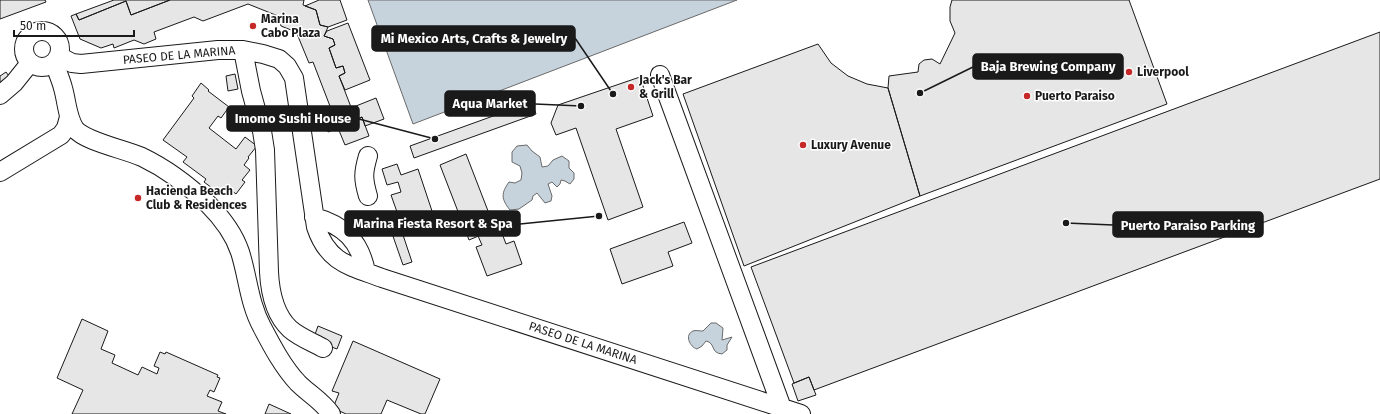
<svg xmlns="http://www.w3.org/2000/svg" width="1380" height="414" font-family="'Fira Sans',sans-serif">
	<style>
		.water { fill: #c6d2dc; stroke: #6a6a6a }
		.building { fill: #e6e6e6; stroke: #1a1a1a }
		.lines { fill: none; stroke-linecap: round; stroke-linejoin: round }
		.minor-casing { stroke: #1a1a1a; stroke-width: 20 }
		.minor { stroke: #fff; stroke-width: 18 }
		.poi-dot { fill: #c62828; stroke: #fff; stroke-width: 1.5 }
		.labels { text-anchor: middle; stroke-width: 3; stroke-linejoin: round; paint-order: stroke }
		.poi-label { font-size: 12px; font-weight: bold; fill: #1a1a1a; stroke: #fff; text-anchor: start }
		.street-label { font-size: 12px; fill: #1a1a1a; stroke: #fff }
		.leader { fill: none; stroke: #1a1a1a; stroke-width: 1.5 }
		.callout-dot { fill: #1a1a1a; stroke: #fff; stroke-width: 1.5 }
		.callout { fill: #1a1a1a; stroke: #1a1a1a; stroke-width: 1.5 }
		.callout-label { font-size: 13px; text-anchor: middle; font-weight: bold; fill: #fff }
	</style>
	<rect width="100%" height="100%" fill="#fff"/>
	<!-- water -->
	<path class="water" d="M368,0H737L413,124Z
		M527,145L532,151L540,157L542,167L548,166L553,160L562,156L569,161V168L574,173V179L570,184L565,181L561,180L560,184L557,187L552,182L548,184L552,196L551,201L545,203L537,193L533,196L532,200L519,209L510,210C501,199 501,193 509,182L515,183L521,180L522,173L520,166L512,162V152L517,146Z
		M711,323H716L723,328L722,340L732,337L727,345V350L722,354C710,353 716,343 706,341L702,346L697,349C690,347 684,335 693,331C695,330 700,331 703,331Z"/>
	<!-- building -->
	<path class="building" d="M0,0H45L46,2L0,19Z
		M114,0H170L131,15L126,1L79,20L76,14Z
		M170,0H304L303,5L316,10L320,25L328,27L324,36L333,39L335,45L329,48L336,68L343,66L345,73L339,76L356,120L362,117L369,136L345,145L338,128L328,132L322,118L333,114L313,62L309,63L295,29L291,30L281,26L278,16L248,4L203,21L194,17L154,32L156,39L144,44L134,40L114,48L113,44L101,48L80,39L71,16L76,14L79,20L126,1L131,15Z
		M319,0H340L347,20L328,27L320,25L316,10L305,6Z
		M952,0H1129L1167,104L920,196L888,88L889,76L918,72L919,64L924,60L932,59L940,64L955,33L950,21V7Z
		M348,23L370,80L345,90L339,76L345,73L343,66L336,68L329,48L335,45L333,39L324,36L327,31Z
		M1380,32V179L814,390L809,377L794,383L751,267Z
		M818,44L831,63L848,76L867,84L888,88L920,196L744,266L683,94Z
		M6,72L11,79L0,87V76Z
		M235,74L238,89L228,91L226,76Z
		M640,77L653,116L616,129L643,207L608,220L576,128L556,135L551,123L558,105Z
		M201,83L209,90L208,91L229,107L221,118L218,116L209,128L236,149L245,137L257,146L248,157L249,158L244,165L250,170L242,180L245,182L236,194L226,186L220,194L204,182L206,179L183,162L187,157L163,140L194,98L192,96Z
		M376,98L384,119L365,126L362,117L356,120L351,108Z
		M532,102L536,114L414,158L410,146Z
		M466,154L495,229L469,240L440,165Z
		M397,164L401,175L418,169L434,217L401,229L412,262L403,265L386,216L397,212L391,195L401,192L398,182L387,185L382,169Z
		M684,222L692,243L668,252L673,266L622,284L610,249Z
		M500,228L506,244L514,241L522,264L487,276L476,247L482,245L478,236Z
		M82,319L108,331L101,349L115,355L112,363L138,375L142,367L157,374L159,368L154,366L160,352L165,354L166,352L218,375L217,377L220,378L214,392L210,390L207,396L222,402L218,411L226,414H72L83,390L57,378Z
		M318,326L342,336L337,349L313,340Z
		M353,341L440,379L425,414H421L387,400L381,414H346L333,408L339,393L332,391Z
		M809,377L816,395L798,401L792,384Z
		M269,404L291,414H265Z"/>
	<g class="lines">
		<defs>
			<path id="minor" d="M24 49a18 18 0 1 1 36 0a18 18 0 1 1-36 0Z
				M243,50L251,91L262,131L265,150L269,272C270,292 275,315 290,329C299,337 312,342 323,348
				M59,56L72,63L81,64L218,50H243L263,54L279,59L287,66L294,78L316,227C328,263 350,266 382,278L801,414
				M54,63C57,71 61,80 63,88C67,102 67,117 75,129C86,142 124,149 142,157C165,168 189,186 208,204C221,217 234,234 240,252C248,277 249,303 262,327C272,346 283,367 298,383C309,394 322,401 331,414
				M660,75L782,408
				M0,95L14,83L30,63
				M368,156C363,173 363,179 368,196
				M0,172L61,135L66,128L69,117
				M314,217C344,225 360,241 366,272"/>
		</defs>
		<!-- minor casing -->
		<use href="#minor" class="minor-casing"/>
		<!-- minor -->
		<use href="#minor" class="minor"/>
	</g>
	<!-- markers -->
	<g class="poi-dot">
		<circle cx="253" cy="26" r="4"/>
		<circle cx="1129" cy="72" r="4"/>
		<circle cx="631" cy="87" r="4"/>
		<circle cx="1027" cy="96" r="4"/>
		<circle cx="803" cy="145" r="4"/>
		<circle cx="138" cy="198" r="4"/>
	</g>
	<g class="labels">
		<!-- poi labels -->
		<g class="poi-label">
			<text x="261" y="23">Marina<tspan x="261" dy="14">Cabo Plaza</tspan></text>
			<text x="1137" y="76">Liverpool</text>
			<text x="639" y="84">Jack's Bar<tspan x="639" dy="14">&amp; Grill</tspan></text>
			<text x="1035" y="100">Puerto Paraiso</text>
			<text x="811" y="149">Luxury Avenue</text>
			<text x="146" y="195">Hacienda Beach<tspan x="146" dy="14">Club &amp; Residences</tspan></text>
		</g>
		<!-- street labels -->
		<g class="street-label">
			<text transform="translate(179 55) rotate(-5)" y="4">PASEO DE LA MARINA</text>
			<text transform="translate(583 343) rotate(18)" y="4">PASEO DE LA MARINA</text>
		</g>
	</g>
	<!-- callouts -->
	<path class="leader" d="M613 94L575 38M920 93L973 67M581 106L535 104M435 139L359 119M599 216L520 224M1066 223L1113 225"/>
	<g class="callout-dot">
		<circle cx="613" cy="94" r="4"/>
		<circle cx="920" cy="93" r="4"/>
		<circle cx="581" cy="106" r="4"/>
		<circle cx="435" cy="139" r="4"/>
		<circle cx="599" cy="216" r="4"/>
		<circle cx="1066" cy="223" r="4"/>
	</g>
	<g class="callout">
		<rect x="372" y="26" width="203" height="25" rx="4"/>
		<rect x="973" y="54" width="150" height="25" rx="4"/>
		<rect x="445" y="91" width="90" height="25" rx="4"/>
		<rect x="227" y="106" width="132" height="25" rx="4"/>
		<rect x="345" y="211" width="175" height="25" rx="4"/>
		<rect x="1113" y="212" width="150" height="25" rx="4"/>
	</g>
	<g class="callout-label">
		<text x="474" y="43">Mi Mexico Arts, Crafts &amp; Jewelry</text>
		<text x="1048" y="71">Baja Brewing Company</text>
		<text x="490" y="108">Aqua Market</text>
		<text x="293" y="123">Imomo Sushi House</text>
		<text x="433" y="228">Marina Fiesta Resort &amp; Spa</text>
		<text x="1188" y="230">Puerto Paraiso Parking</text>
	</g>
	<!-- scale -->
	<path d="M14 30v6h120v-6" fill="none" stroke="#1a1a1a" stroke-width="2"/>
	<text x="20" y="30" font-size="12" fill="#1a1a1a" stroke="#ffffff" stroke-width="3" paint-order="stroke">50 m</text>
</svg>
